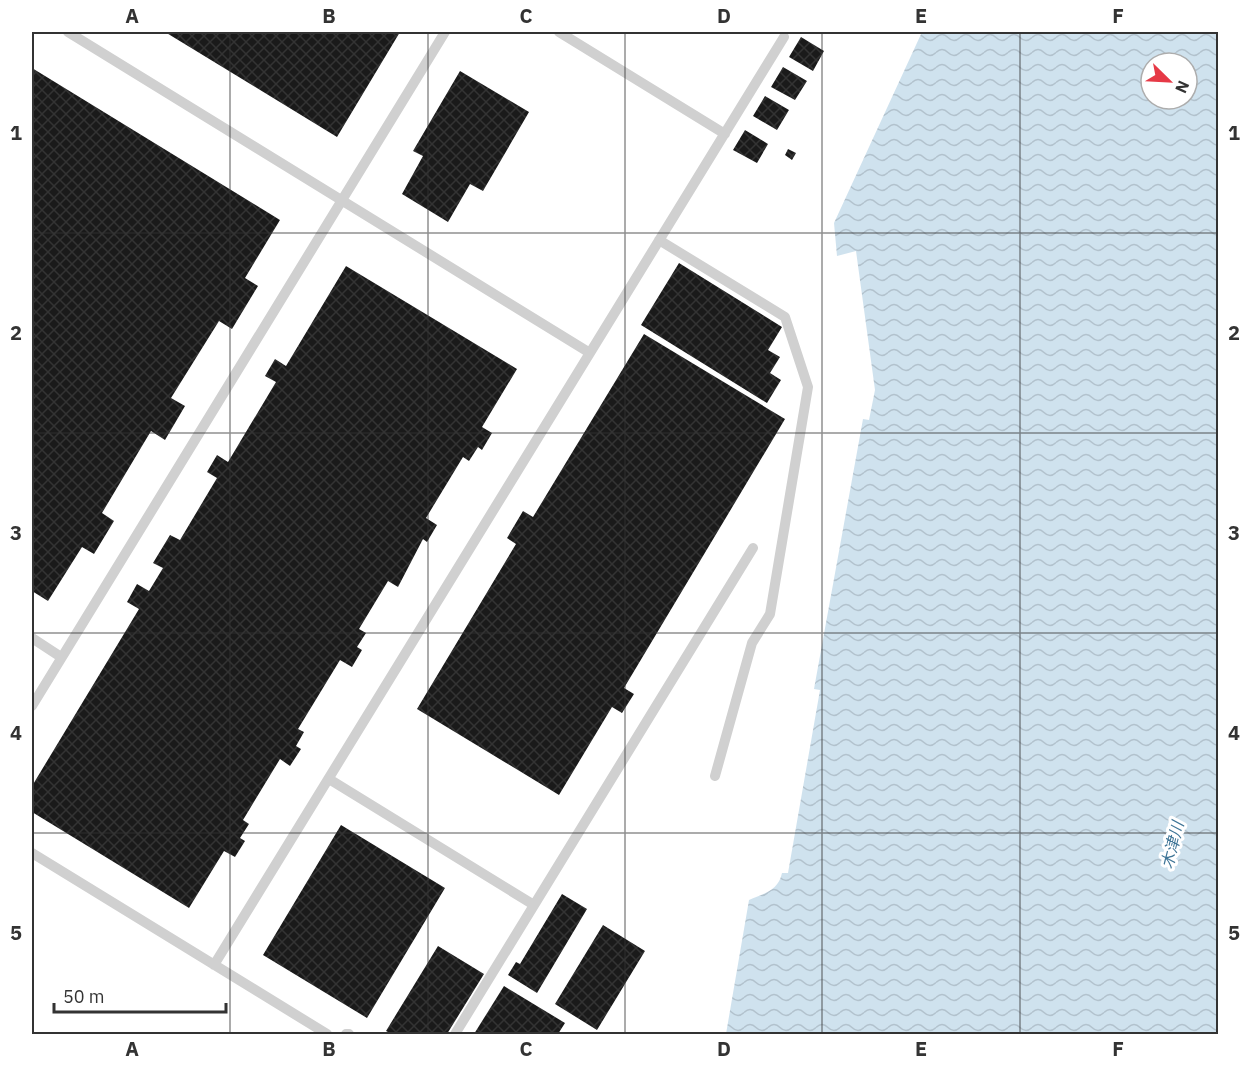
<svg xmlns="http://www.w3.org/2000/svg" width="1250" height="1066" font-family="'IBM Plex Sans','Noto Sans JP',sans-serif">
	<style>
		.water { fill: url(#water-waves); fill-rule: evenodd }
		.building { fill: url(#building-cross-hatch) }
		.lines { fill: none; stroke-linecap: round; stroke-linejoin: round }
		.service { stroke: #d0d0d0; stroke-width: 10 }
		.grid { fill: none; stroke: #333; stroke-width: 1.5; stroke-opacity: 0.55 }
		.labels { text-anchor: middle; stroke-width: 6; stroke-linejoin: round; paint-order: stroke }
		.water-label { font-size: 16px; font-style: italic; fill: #3f7597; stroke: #fff }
		.neatline { fill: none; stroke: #333; stroke-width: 2 }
		.grid-label { font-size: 20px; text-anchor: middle; font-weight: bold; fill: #333 }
	</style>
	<defs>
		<pattern id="water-waves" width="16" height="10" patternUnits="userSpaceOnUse" patternTransform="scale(1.5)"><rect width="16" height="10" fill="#cfe2ee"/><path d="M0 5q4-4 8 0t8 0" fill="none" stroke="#b2c2cd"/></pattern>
		<pattern id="building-cross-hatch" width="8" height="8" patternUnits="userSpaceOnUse" patternTransform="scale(1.5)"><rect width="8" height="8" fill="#1a1a1a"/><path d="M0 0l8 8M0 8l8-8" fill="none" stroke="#333"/></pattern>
	</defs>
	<rect width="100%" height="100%" fill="#fff"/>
	<!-- water -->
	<path class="water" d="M922,32H1218V1034H726L749,900C765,893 778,891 782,873H788L820,690L814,689L863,419L869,420L875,390L856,251L837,256L834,223ZM1151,63H1187V99H1151Z"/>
	<!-- building -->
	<path class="building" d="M165,32H400L337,137Z
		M801,37L824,51L813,71L789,57Z
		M783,67L807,81L795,100L771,87Z
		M32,68L280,220L245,278L258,286L232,329L219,321L171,398L185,406L165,440L151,431L102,513L114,521L94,554L82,547L48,601L32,591Z
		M460,71L529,112L483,191L470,184L448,222L402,194L423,156L413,151Z
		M765,96L789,110L777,130L753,116Z
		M745,130L768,144L757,163L733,150Z
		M788,149L796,153L792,160L785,155Z
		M679,263L782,327L768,350L780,357L770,373L781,380L767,403L641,325Z
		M346,266L517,369L482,427L492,433L482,450L478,447L469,461L463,457L426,518L437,525L427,542L423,539L398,587L388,581L359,629L366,633L357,647L362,650L352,667L340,660L298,729L304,732L296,746L301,749L290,766L280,759L243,820L249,824L240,838L245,841L235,857L224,851L189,908L32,812V786L139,609L127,602L137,584L149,591L163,568L153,563L170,535L180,540L217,478L207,472L217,455L228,462L276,382L265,376L275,359L286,366Z
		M644,334L785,419L624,688L634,694L622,713L612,707L559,795L417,709L516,544L507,538L523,511L533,517Z
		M341,825L445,888L367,1018L263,955Z
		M562,894L587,909L537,993L508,975L516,962L520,964Z
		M603,925L645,951L597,1030L555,1004Z
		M438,946L484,974L447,1034H392L386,1031Z
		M504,986L565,1023L558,1034H474Z"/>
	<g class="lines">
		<!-- service -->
		<path class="service" d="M68,32L590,353
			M559,32L725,134
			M659,240L785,317L808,387L770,614L752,643L715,776
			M32,638L61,657
			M32,706L445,32
			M329,779L534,905
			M32,853L327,1034
			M214,965L784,37
			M346,1034H349
			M455,1034L753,548"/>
	</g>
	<!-- grid -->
	<path class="grid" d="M230,32V1034M428,32V1034M625,32V1034M822,32V1034M1020,32V1034M32,233H1218M32,433H1218M32,633H1218M32,833H1218"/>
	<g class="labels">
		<!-- water labels -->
		<g class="water-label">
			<text transform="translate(1172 845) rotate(-76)" y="6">木津川</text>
		</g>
	</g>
	<!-- border -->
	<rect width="1250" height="1066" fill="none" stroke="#ffffff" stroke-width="66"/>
	<!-- north arrow -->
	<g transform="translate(1169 81) rotate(114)"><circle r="28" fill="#ffffff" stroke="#adadad" stroke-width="1.5"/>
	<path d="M0-4.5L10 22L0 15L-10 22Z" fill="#e63946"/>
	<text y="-9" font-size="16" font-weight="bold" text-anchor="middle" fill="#333333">N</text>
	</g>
	<!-- scale -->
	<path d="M54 1003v9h172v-9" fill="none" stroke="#333333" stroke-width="3"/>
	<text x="63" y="1003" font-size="18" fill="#333333" stroke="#ffffff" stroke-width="4.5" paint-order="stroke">50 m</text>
	<rect x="33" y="33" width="1184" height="1000" class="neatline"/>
	<g class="grid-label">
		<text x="132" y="23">A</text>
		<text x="329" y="23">B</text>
		<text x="526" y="23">C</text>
		<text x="724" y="23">D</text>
		<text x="921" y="23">E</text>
		<text x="1118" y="23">F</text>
		<text x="16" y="140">1</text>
		<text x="1234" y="140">1</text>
		<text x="16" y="340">2</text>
		<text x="1234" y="340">2</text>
		<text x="16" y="540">3</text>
		<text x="1234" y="540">3</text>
		<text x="16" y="740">4</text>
		<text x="1234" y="740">4</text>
		<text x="16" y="940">5</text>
		<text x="1234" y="940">5</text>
		<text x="132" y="1056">A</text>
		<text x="329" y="1056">B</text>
		<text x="526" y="1056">C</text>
		<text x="724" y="1056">D</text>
		<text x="921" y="1056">E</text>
		<text x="1118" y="1056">F</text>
	</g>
</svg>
